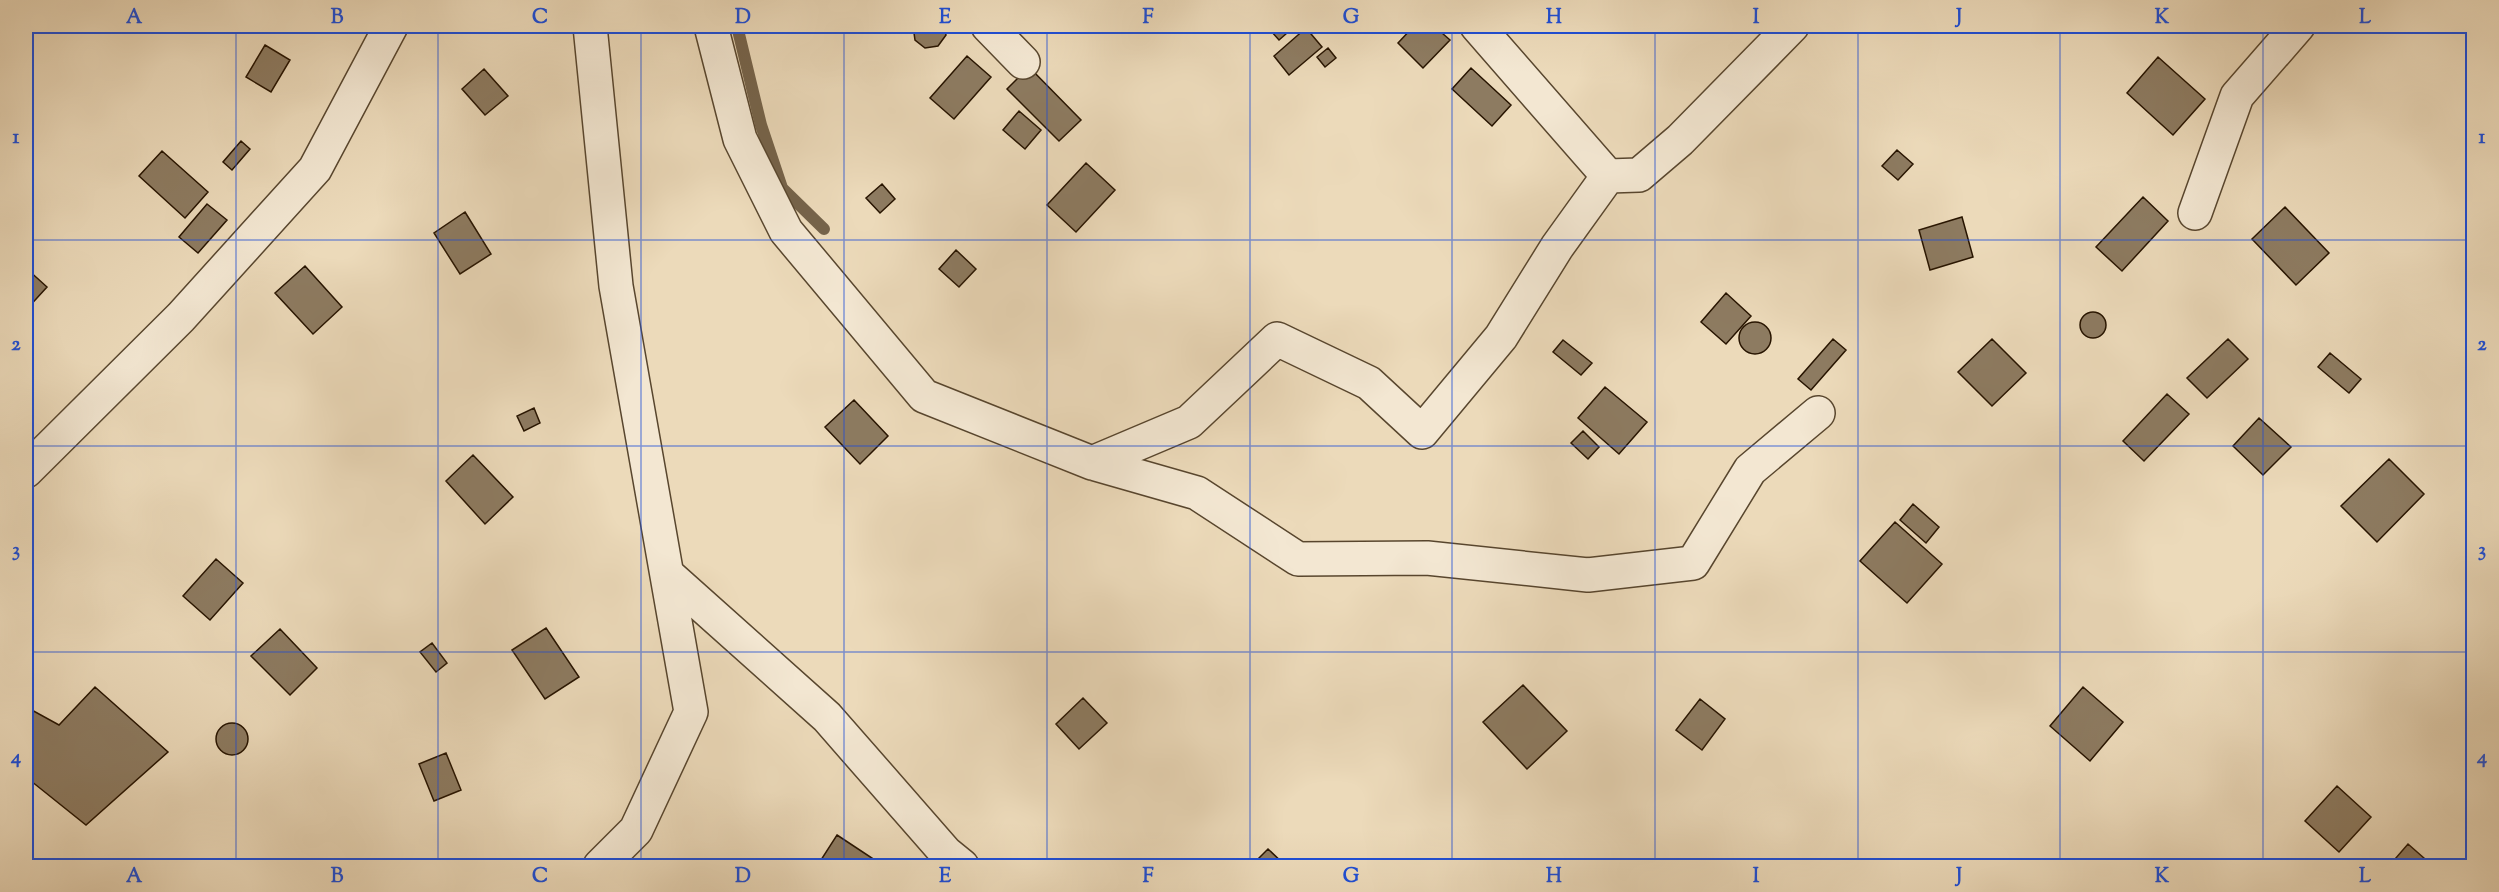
<svg xmlns="http://www.w3.org/2000/svg" width="2499" height="892" font-family="'Sorts Mill Goudy',serif">
	<style>
		.lines { fill: none; stroke-linecap: round; stroke-linejoin: round }
		.stream { stroke: #75634a; stroke-width: 12 }
		.building { fill: #8d7b61; stroke: #271400; stroke-width: 1.5 }
		.street-casing { stroke: #58462e; stroke-width: 36 }
		.street { stroke: #f3e7d2; stroke-width: 33 }
		.grid { fill: none; stroke: #1d4ed8; stroke-width: 1.5; stroke-opacity: 0.55 }
		.neatline { fill: none; stroke: #1d4ed8; stroke-width: 2 }
		.grid-label { font-size: 20px; text-anchor: middle; font-weight: bold; fill: #1d4ed8 }
	</style>
	<rect width="100%" height="100%" fill="#ecdaba"/>
	<filter id="stains"><feTurbulence type="fractalNoise" baseFrequency=".00333" numOctaves="4"/><feColorMatrix values="0 0 0 0 .2 0 0 0 0 .09 0 0 0 0 .02 0 0 0 .5 -.17"/></filter>
	<radialGradient id="worn" r=".72"><stop offset=".6" stop-color="#630" stop-opacity="0"/><stop offset="1" stop-color="#630" stop-opacity=".3"/></radialGradient>
	<g class="lines">
		<!-- stream -->
		<path class="stream" d="M737,26L761,125L782,188L824,229"/>
	</g>
	<!-- building -->
	<path class="building" d="M913,26H944L946,35L938,46L925,48L915,40Z
		M1274,26H1295L1279,40L1270,30Z
		M1414,26H1434L1450,40L1423,68L1398,43Z
		M1306,28L1322,47L1289,75L1274,56Z
		M265,45L290,60L271,92L246,77Z
		M1328,48L1336,58L1325,67L1317,57Z
		M967,56L991,77L954,119L930,98Z
		M2158,57L2205,99L2173,135L2127,93Z
		M1029,67L1081,120L1059,141L1007,89Z
		M1471,68L1511,105L1492,126L1452,89Z
		M484,69L508,96L485,115L462,89Z
		M1019,111L1041,130L1025,149L1003,130Z
		M241,141L250,149L232,170L223,162Z
		M1897,150L1913,164L1898,180L1882,166Z
		M162,151L208,192L185,218L139,176Z
		M1086,163L1115,190L1076,232L1047,205Z
		M882,184L895,199L880,213L866,198Z
		M2143,197L2168,221L2122,271L2096,247Z
		M207,204L227,220L198,253L179,237Z
		M2285,207L2329,253L2296,285L2252,239Z
		M465,212L491,254L460,274L434,233Z
		M1962,217L1973,257L1930,270L1919,230Z
		M956,250L976,269L959,287L939,269Z
		M305,266L342,307L313,334L275,293Z
		M26,268L47,287L27,309L26,308Z
		M1726,293L1751,316L1726,344L1701,322Z
		M2080 325a13 13 0 1 1 26 0a13 13 0 1 1-26 0Z
		M1739 338a16 16 0 1 1 32 0a16 16 0 1 1-32 0Z
		M1833,339L1846,350L1811,390L1798,379Z
		M1992,339L2026,373L1992,406L1958,372Z
		M2228,339L2248,359L2207,398L2187,378Z
		M1563,340L1592,363L1581,375L1553,352Z
		M2330,353L2361,379L2349,393L2318,367Z
		M1605,387L1647,422L1619,454L1578,418Z
		M2167,394L2189,414L2144,461L2123,441Z
		M854,400L888,436L860,464L825,427Z
		M534,408L540,423L524,431L517,416Z
		M2259,418L2291,447L2263,475L2233,446Z
		M1583,431L1599,447L1588,459L1571,443Z
		M473,455L513,497L485,524L446,481Z
		M2389,459L2424,494L2377,542L2341,506Z
		M1913,504L1939,527L1926,543L1900,520Z
		M1895,522L1942,564L1907,603L1860,561Z
		M216,559L243,583L210,620L183,596Z
		M546,628L579,677L545,699L512,650Z
		M280,629L317,668L290,695L251,656Z
		M432,643L447,663L436,672L420,652Z
		M1523,685L1567,731L1527,769L1483,722Z
		M95,687L168,752L86,825L26,777V715L30,709L59,725Z
		M2083,687L2123,722L2090,761L2050,726Z
		M1083,698L1107,723L1079,749L1056,724Z
		M1700,699L1725,719L1702,750L1676,730Z
		M216 739a16 16 0 1 1 32 0a16 16 0 1 1-32 0Z
		M446,753L461,790L434,801L419,764Z
		M2337,786L2371,817L2339,852L2305,821Z
		M837,835L884,866H823L819,863Z
		M2408,844L2433,866H2389Z
		M1268,849L1286,866H1251Z"/>
	<g class="lines">
		<defs>
			<path id="street" d="M590,26L616,286L691,712L636,830L600,866
				M711,26L740,139L786,231L924,396L1092,463L1197,493L1298,559L1427,558L1588,575L1693,563L1750,470L1818,413
				M988,26L1023,62
				M1477,26L1608,176
				M2195,213L2237,96L2298,26
				M1092,463L1189,422L1277,339L1369,383L1422,432L1501,337L1557,247L1608,176L1639,175L1680,140L1792,26
				M26,471L181,317L315,169L391,26
				M667,574L827,717L946,853L962,866"/>
		</defs>
		<!-- street casing -->
		<use href="#street" class="street-casing"/>
		<!-- street -->
		<use href="#street" class="street"/>
	</g>
	<!-- grid -->
	<path class="grid" d="M236,26V866M438,26V866M641,26V866M844,26V866M1047,26V866M1250,26V866M1452,26V866M1655,26V866M1858,26V866M2060,26V866M2263,26V866M26,240H2474M26,446H2474M26,652H2474"/>
	<!-- margin -->
	<rect width="2499" height="892" fill="none" stroke="#ecdaba" stroke-width="66"/>
	<rect x="33" y="33" width="2433" height="826" class="neatline"/>
	<g class="grid-label">
		<text x="134" y="23">A</text>
		<text x="337" y="23">B</text>
		<text x="540" y="23">C</text>
		<text x="743" y="23">D</text>
		<text x="945" y="23">E</text>
		<text x="1148" y="23">F</text>
		<text x="1351" y="23">G</text>
		<text x="1554" y="23">H</text>
		<text x="1756" y="23">I</text>
		<text x="1959" y="23">J</text>
		<text x="2162" y="23">K</text>
		<text x="2365" y="23">L</text>
		<text x="16" y="143">1</text>
		<text x="2482" y="143">1</text>
		<text x="16" y="350">2</text>
		<text x="2482" y="350">2</text>
		<text x="16" y="556">3</text>
		<text x="2482" y="556">3</text>
		<text x="16" y="763">4</text>
		<text x="2482" y="763">4</text>
		<text x="134" y="882">A</text>
		<text x="337" y="882">B</text>
		<text x="540" y="882">C</text>
		<text x="743" y="882">D</text>
		<text x="945" y="882">E</text>
		<text x="1148" y="882">F</text>
		<text x="1351" y="882">G</text>
		<text x="1554" y="882">H</text>
		<text x="1756" y="882">I</text>
		<text x="1959" y="882">J</text>
		<text x="2162" y="882">K</text>
		<text x="2365" y="882">L</text>
	</g>
	<rect width="100%" height="100%" filter="url(#stains)"/>
	<rect width="100%" height="100%" fill="url(#worn)"/>
</svg>
